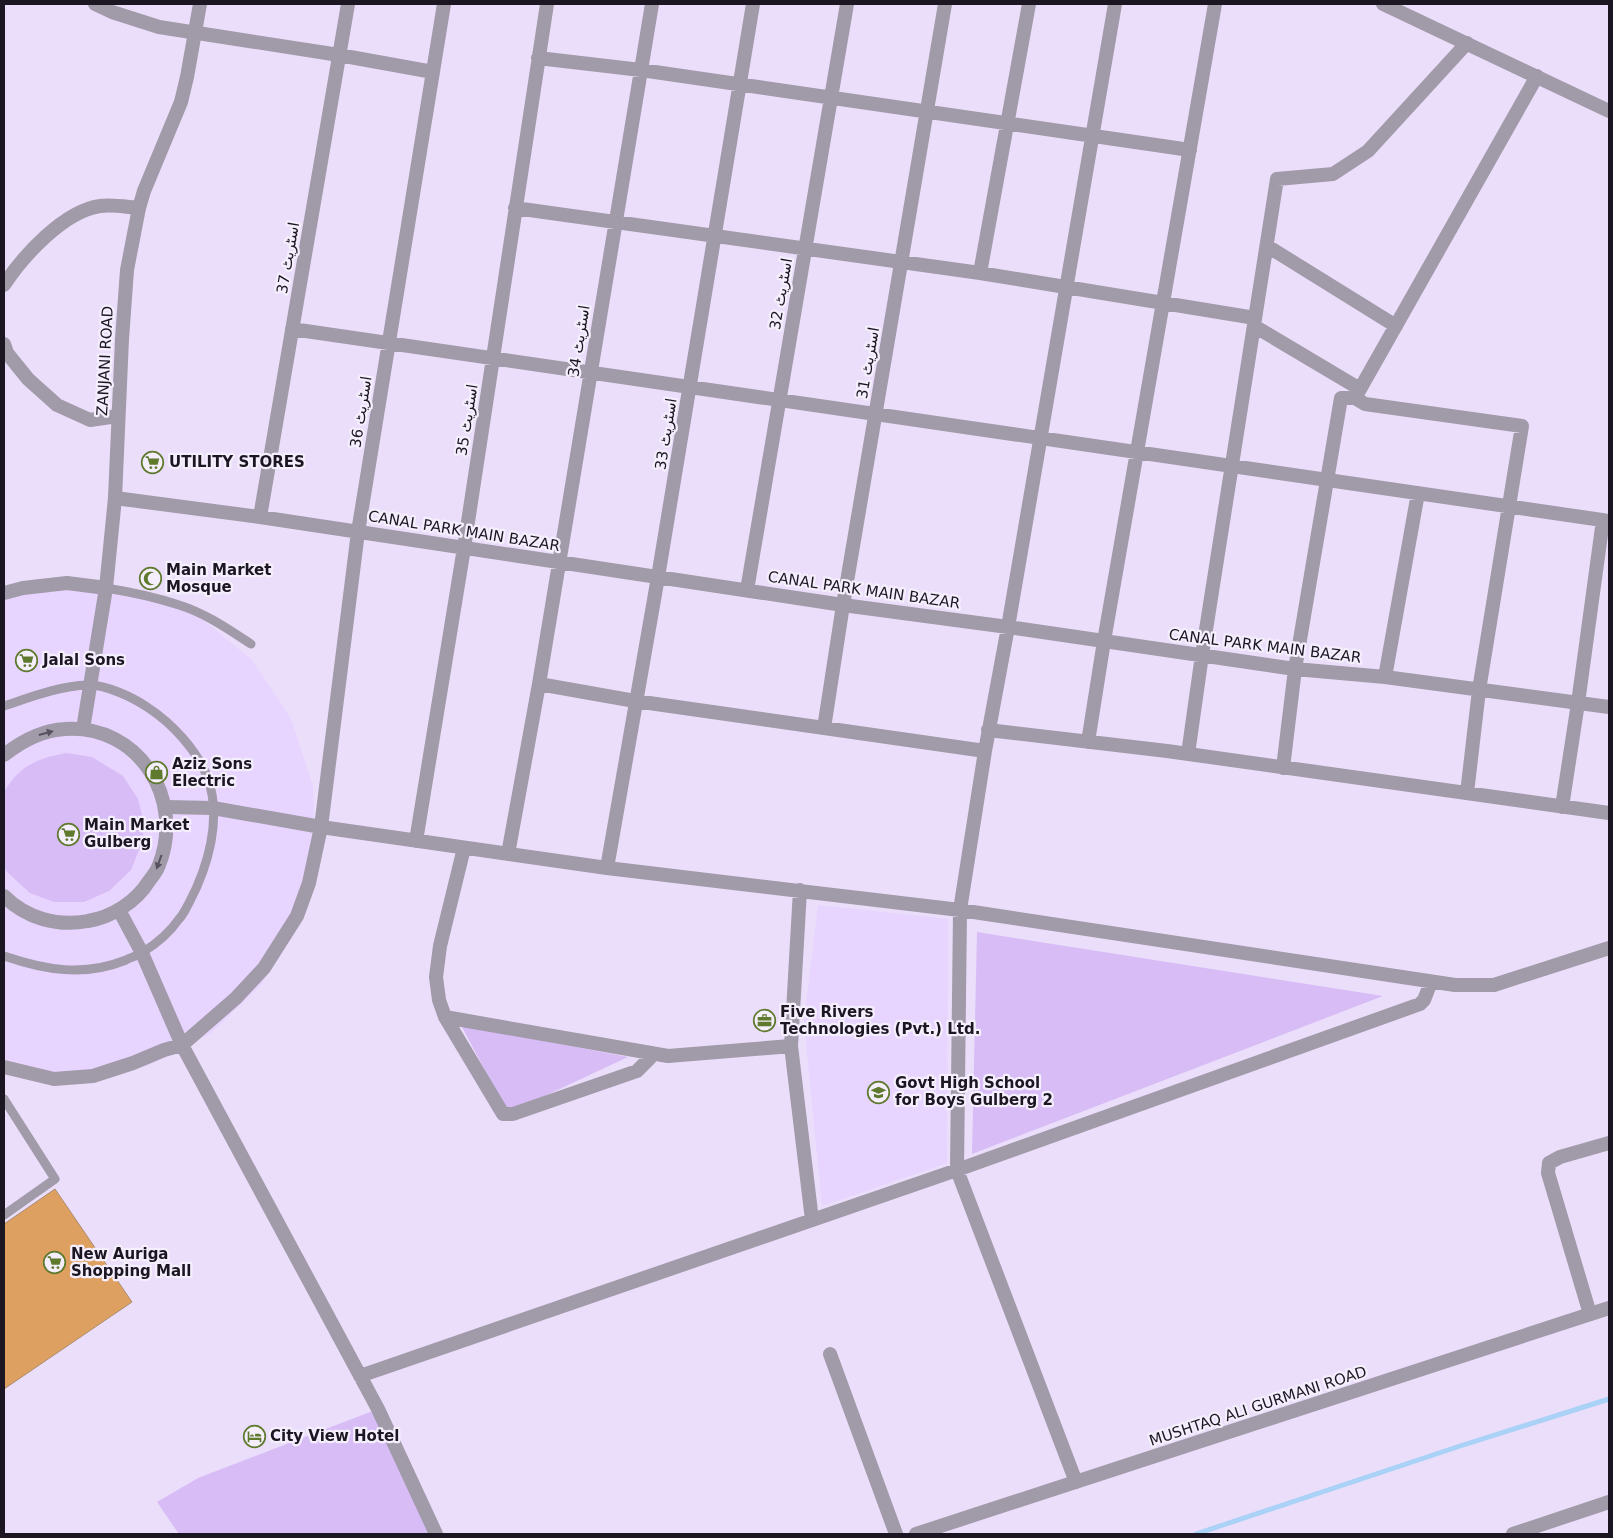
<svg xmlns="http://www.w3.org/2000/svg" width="1613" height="1538" font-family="'DejaVu Sans','Noto Sans Arabic',sans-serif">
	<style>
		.built { fill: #e7d4ff }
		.green { fill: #d7bcf6 }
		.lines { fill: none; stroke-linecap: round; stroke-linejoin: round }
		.stream { stroke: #aad2f6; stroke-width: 5 }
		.building { fill: #dea060; stroke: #aa8d72 }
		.service { stroke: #a19aa9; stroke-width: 9 }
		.minor { stroke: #a19aa9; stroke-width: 14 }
		.tertiary { stroke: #a19aa9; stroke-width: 14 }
		.oneway { fill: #58515f }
		.labels { text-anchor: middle; stroke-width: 4.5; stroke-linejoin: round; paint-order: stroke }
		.street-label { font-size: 15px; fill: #1c1623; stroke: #f5effd }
		.poi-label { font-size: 15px; font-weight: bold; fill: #1c1623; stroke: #f5effd; text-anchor: start }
	</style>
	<rect width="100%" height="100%" fill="#ebdefb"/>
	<!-- built -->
	<path class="built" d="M63,579L133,588L197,615L252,660L291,719L313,786L315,856L297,924L261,985L210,1034L147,1066L77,1079L4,1071V589Z
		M818,905L948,919L947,1163L822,1206L804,1022Z"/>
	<!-- green -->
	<path class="green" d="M66,753L92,757L123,776L138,799L143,819V840L131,870L109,891L84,902H54L30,893L6,871L4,864V792C20,765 37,759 66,753Z
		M977,932L1383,996L972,1154Z
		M461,1025L628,1057L517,1109H507L501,1101Z
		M378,1409L436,1534H179L157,1502L198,1478Z"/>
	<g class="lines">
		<!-- stream -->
		<path class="stream" d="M1196,1534L1457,1447L1609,1399"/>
	</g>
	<!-- building -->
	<path class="building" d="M55,1189L132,1302L4,1389V1224Z"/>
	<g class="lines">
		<!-- service -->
		<path class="service" d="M106,588C131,592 155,597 179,605C205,613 228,629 251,644
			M4,706C31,697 59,686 88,685C105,684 134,698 147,707C172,723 198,751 208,779C222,819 208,867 189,903C186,908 183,915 179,919C170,932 156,944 143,952C138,956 131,957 126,960C84,977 45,970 4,956
			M4,1099L55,1179L4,1215"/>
		<!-- minor -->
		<path class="minor" d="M95,4L112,12L159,27L339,55L433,72
			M538,58L641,70L1190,150
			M515,208L980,273L1255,318
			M1267,246L1396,326
			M980,273L1029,4
			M4,285C23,256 64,211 100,206C112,204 127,207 139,208
			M1254,326L1360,389
			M292,329L1609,521
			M4,344L7,353L28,379L57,405L90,420L118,416
			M1355,398L1365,404L1522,426L1479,690L1467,793
			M115,498L260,517L843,605L1008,627L1295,669L1385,677L1609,707
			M260,517L348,4
			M747,590L847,4
			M4,593L23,588L67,583L106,588
			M1385,677L1418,493
			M539,684L635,701L985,751
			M824,728L843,605L945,4
			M988,730L1167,751L1609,813
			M1088,742L1104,641L1215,4
			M1188,754L1202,655L1277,179L1333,174L1368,151L1467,43
			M1283,768L1295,669L1341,398H1355L1537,76
			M166,807L213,808L321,827L607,868L960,910L1455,985H1494L1609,948
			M1562,807L1578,703L1603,520
			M416,841L464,548L547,4
			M464,848L440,946L436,977L439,1000L445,1017L503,1114H513L637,1071L650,1058L652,1053
			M508,854L539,684L652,4
			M607,868L658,577L753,4
			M800,890L791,1046L812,1220
			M119,910L142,953L182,1045L378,1409L436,1534
			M445,1017L668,1056L791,1046
			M4,1067L54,1079L93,1076L133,1063L164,1050L182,1045L236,998L264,968L297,916L309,883L321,827L358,532L444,4
			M1590,1314L1548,1173L1549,1163L1560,1157L1609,1143
			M830,1354L896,1534
			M360,1376L957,1170L1420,1004L1424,1000L1431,982
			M1076,1482L957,1170L960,910L985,751L1008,627L1115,4
			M1513,1534L1609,1502"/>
		<!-- tertiary -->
		<path class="tertiary" d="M1383,4L1609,111
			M83,729L106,588L115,498L122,339L127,270L139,208L144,191L181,102L187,77L200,4
			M4,755C22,741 42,730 65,729C139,724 185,799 159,865C157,871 153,876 149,881C136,902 112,917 88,921C57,927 26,918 4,896
			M916,1534L1609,1308"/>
	</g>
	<!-- one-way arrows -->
	<defs><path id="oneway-solid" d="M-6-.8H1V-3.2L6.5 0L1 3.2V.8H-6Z" transform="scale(1.25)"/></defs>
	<g class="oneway">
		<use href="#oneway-solid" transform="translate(46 733) rotate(-15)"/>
		<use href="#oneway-solid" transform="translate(159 862) rotate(110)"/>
	</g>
	<!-- icons -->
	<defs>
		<symbol id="supermarket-ring" viewBox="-11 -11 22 22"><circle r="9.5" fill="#f5effd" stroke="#5f792d" stroke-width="1.5"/><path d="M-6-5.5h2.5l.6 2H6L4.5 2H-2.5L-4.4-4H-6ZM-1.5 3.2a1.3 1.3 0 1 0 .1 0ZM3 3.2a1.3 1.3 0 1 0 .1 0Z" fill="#5f792d"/></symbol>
		<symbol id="mosque-ring" viewBox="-11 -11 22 22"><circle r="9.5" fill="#f5effd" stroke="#5f792d" stroke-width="1.5"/><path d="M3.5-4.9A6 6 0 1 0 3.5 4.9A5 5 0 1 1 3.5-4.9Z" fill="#5f792d"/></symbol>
		<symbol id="shop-ring" viewBox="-11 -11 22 22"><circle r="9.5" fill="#f5effd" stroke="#5f792d" stroke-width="1.5"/><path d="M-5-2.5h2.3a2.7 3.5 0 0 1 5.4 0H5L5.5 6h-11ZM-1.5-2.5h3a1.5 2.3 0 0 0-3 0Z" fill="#5f792d"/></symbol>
		<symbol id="office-ring" viewBox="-11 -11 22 22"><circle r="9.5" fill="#f5effd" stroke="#5f792d" stroke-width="1.5"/><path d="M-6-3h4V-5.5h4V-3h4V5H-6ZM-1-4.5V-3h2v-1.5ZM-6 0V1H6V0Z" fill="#5f792d"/></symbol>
		<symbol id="school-ring" viewBox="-11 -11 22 22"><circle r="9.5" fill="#f5effd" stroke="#5f792d" stroke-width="1.5"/><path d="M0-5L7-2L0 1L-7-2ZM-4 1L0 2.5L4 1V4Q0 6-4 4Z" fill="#5f792d"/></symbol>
		<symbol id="hotel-ring" viewBox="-11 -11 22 22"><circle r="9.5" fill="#f5effd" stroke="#5f792d" stroke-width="1.5"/><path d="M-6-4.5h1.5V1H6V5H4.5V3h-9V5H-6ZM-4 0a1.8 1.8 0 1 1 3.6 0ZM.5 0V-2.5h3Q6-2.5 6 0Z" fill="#5f792d"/></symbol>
	</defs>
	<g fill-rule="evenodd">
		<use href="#supermarket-ring" x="140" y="450" width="25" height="25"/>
		<use href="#mosque-ring" x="138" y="566" width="25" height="25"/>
		<use href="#supermarket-ring" x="14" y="648" width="25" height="25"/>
		<use href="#shop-ring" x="144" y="760" width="25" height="25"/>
		<use href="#supermarket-ring" x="56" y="822" width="25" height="25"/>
		<use href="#office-ring" x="752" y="1008" width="25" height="25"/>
		<use href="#school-ring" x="866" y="1080" width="25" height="25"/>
		<use href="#supermarket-ring" x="42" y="1250" width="25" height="25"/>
		<use href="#hotel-ring" x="242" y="1424" width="25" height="25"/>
	</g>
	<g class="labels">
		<!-- street labels -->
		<g class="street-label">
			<text transform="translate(288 258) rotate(-80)" y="5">اسٹریٹ 37</text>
			<text transform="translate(781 294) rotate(-80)" y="5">اسٹریٹ 32</text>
			<text transform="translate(579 341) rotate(-81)" y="5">اسٹریٹ 34</text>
			<text transform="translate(105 361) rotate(-87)" y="5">ZANJANI ROAD</text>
			<text transform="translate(868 363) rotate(-80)" y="5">اسٹریٹ 31</text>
			<text transform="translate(361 412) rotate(-81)" y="5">اسٹریٹ 36</text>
			<text transform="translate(467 420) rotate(-81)" y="5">اسٹریٹ 35</text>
			<text transform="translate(666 434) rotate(-81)" y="5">اسٹریٹ 33</text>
			<text transform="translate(464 531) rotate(9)" y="5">CANAL PARK MAIN BAZAR</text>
			<text transform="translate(864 590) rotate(8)" y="5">CANAL PARK MAIN BAZAR</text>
			<text transform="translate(1265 646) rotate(7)" y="5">CANAL PARK MAIN BAZAR</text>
			<text transform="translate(1258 1406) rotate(-18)" y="5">MUSHTAQ ALI GURMANI ROAD</text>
		</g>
		<!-- poi labels -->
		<g class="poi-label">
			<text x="169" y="467">UTILITY STORES</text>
			<text x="166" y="575">Main Market<tspan x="166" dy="17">Mosque</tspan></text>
			<text x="43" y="665">Jalal Sons</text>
			<text x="172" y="769">Aziz Sons<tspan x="172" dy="17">Electric</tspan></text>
			<text x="84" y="830">Main Market<tspan x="84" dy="17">Gulberg</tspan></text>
			<text x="780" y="1017">Five Rivers<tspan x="780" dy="17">Technologies (Pvt.) Ltd.</tspan></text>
			<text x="895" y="1088">Govt High School<tspan x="895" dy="17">for Boys Gulberg 2</tspan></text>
			<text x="71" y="1259">New Auriga<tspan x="71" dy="17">Shopping Mall</tspan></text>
			<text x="270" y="1441">City View Hotel</text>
		</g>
	</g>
	<!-- border -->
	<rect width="1613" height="1538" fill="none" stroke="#1c1623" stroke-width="10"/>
</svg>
